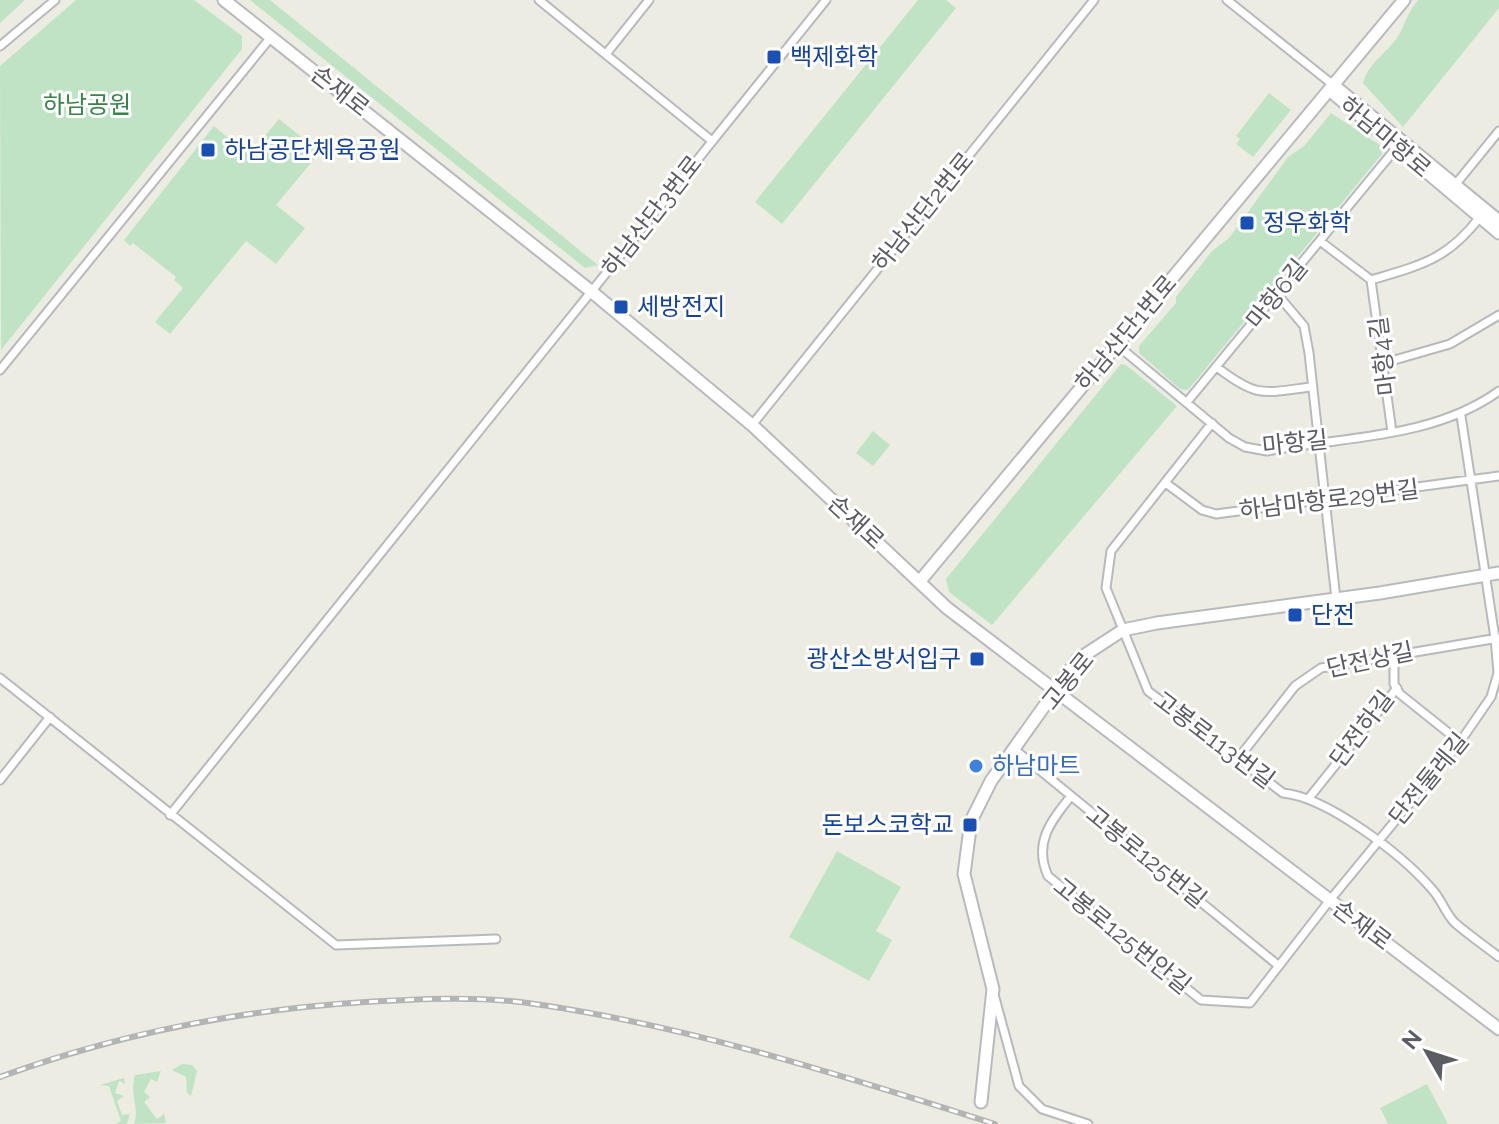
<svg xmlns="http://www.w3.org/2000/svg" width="1499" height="1124" font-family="Raleway,'Noto Sans KR',sans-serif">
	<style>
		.green { fill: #c0e3c6 }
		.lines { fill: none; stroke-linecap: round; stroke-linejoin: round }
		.street-casing { stroke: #b8b9be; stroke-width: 11 }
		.secondary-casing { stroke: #b8bac0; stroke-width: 15 }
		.street { stroke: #fff; stroke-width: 7 }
		.secondary { stroke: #fff; stroke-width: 11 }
		.rail-casing { stroke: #b3b4b4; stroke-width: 6 }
		.rail { stroke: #fff; stroke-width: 3; stroke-dasharray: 9; stroke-linecap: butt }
		.transit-dot { fill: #1a4fb4; stroke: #fff; stroke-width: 3 }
		.shop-dot { fill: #3f7fe0; stroke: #fff; stroke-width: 3 }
		.labels { text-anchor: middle; stroke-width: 6; stroke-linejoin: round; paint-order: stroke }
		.transit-label { font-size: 24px; fill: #164399; stroke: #fff; text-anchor: start }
		.street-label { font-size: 24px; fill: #5b5d62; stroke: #fff }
		.park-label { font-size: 24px; fill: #39834a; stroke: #fff }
		.shop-label { font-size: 24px; fill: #366cbe; stroke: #fff; text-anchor: start }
	</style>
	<rect width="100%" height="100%" fill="#edece2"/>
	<!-- green -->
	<path class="green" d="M0,0H25L0,23Z
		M76,0H194L242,36V49L1,350L0,66Z
		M250,0H270L598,265L585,268Z
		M918,0H946L956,8L782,224L755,202Z
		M1418,0H1499V8L1403,127L1363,83C1369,60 1393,50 1402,29C1407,17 1410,10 1418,0Z
		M1269,93L1291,110L1253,157L1236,144L1240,139L1236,136Z
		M1331,113L1380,145L1382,154L1188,390L1180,389L1139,353V346L1176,303V297L1212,251L1229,238L1288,157L1304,146Z
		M279,119L320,152L276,205L305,228L276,264L246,241L170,334L155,322L183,288L174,280L176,277L133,243L130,246L124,240L214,126L249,155Z
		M1121,364L1126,365L1177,406L992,625L949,592L946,579Z
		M873,431L890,445L873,466L856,453Z
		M837,851L901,887L876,931L892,940L869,981L789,937Z
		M182,1064L192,1065L197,1071L191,1096L187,1093L186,1077L172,1070Z
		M161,1071L157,1082L151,1079L144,1092L150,1097L144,1102L157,1119L164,1114L166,1123L134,1124C140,1106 129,1096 135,1075Z
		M124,1078L125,1084L119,1081L115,1093L124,1096L117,1101L122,1115L130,1114L127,1124H115L121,1121L109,1086L100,1085Z
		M1427,1084L1448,1124H1388L1380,1108Z"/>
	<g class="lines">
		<defs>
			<path id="street" d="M539,0L712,141
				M1227,0L1332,84
				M0,46L55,0
				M606,54L649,0
				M1455,185L1499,131
				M1320,241L1371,280L1392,432
				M1371,280C1421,265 1447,260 1480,217
				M1277,294L1304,326L1309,353L1336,599
				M1117,345L1229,438L1245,447L1267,451C1346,436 1432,439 1499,391
				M1384,363L1450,344L1499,315
				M1218,368C1257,398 1263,393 1311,387
				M0,370L271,37
				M1187,402L1397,147
				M1212,423L1111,551L1106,588L1148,691L1283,793C1327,797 1401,854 1431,888C1441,898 1445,913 1455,923C1469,935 1485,946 1499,957
				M752,425L1094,0
				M1167,484L1202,510L1216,514L1499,476
				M1394,654V684L1400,694L1460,742
				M0,678L336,945L496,939
				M1014,749L1279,966
				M1237,760L1295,686L1321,668L1498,638
				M0,780L50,717
				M1071,796C1051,821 1033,843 1048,876L1201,1000L1250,1003L1330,900L1460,742L1491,697L1498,673L1495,638L1461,416
				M1309,798L1397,688
				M170,815L826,0
				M995,998L1019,1086L1042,1109L1088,1124"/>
			<path id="secondary" d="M224,0L592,292L752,425L947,608L1499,1029
				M1332,84L1333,93L1499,233
				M1332,84L1499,221
				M920,581L1404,0
				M981,1102L993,989L964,874L971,821L991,781L1077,660L1123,630L1157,623L1380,593L1499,573"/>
		</defs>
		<!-- street casing -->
		<use href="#street" class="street-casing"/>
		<!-- secondary casing -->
		<use href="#secondary" class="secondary-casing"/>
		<!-- street -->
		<use href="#street" class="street"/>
		<!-- secondary -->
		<use href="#secondary" class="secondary"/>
		<defs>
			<path id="rail" d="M0,1077C120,1033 238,1010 365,1002C419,999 474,996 528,1003C687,1025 843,1076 995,1124"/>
		</defs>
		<!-- rail casing -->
		<use href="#rail" class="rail-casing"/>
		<!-- rail -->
		<use href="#rail" class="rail"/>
	</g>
	<!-- markers -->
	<g class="transit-dot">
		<rect x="766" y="49" width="16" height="16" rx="4"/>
		<rect x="200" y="142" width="16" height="16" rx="4"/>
		<rect x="1239" y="215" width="16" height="16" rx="4"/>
		<rect x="613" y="299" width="16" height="16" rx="4"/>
		<rect x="1287" y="607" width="16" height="16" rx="4"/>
		<rect x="969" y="651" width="16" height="16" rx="4"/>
		<rect x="962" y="817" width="16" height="16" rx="4"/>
	</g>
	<circle class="shop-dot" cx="976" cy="766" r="8"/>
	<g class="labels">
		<!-- transit labels -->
		<g class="transit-label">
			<text x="790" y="65">백제화학</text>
			<text x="224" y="158">하남공단체육공원</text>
			<text x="1263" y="231">정우화학</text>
			<text x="637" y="315">세방전지</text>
			<text x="1311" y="623">단전</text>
			<text x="961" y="667" text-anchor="end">광산소방서입구</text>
			<text x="954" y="833" text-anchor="end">돈보스코학교</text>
		</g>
		<!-- street labels -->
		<g class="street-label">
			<text transform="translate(340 91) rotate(38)" y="8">손재로</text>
			<text transform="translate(1385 137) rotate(40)" y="8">하남마항로</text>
			<text transform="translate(923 212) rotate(-51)" y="8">하남산단2번로</text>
			<text transform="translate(652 216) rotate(-52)" y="8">하남산단3번로</text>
			<text transform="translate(1277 294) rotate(-51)" y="8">마항6길</text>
			<text transform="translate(1126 333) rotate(-50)" y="8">하남산단1번로</text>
			<text transform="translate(1383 356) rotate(-97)" y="8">마항4길</text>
			<text transform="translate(1295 443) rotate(-6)" y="8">마항길</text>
			<text transform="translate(1329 500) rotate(-7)" y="8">하남마항로29번길</text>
			<text transform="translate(856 522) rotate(43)" y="8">손재로</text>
			<text transform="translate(1370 660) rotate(-12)" y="8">단전상길</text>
			<text transform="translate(1068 681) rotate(-51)" y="8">고봉로</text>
			<text transform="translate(1362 729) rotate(-53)" y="8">단전하길</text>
			<text transform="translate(1214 740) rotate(37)" y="8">고봉로113번길</text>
			<text transform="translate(1429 779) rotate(-51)" y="8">단전둘레길</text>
			<text transform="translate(1146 857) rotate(39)" y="8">고봉로125번길</text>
			<text transform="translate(1362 925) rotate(37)" y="8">손재로</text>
			<text transform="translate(1122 936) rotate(39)" y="8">고봉로125번안길</text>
		</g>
		<!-- park labels -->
		<g class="park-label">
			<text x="87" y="113">하남공원</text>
		</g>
		<!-- shop labels -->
		<g class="shop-label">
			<text x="992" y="774">하남마트</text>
		</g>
	</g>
	<!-- north arrow -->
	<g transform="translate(1427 1052) rotate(309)" stroke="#ffffff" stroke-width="6" paint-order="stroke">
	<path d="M0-6L14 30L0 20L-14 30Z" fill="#5b5d62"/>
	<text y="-12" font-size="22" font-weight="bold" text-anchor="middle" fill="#5b5d62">N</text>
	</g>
</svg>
